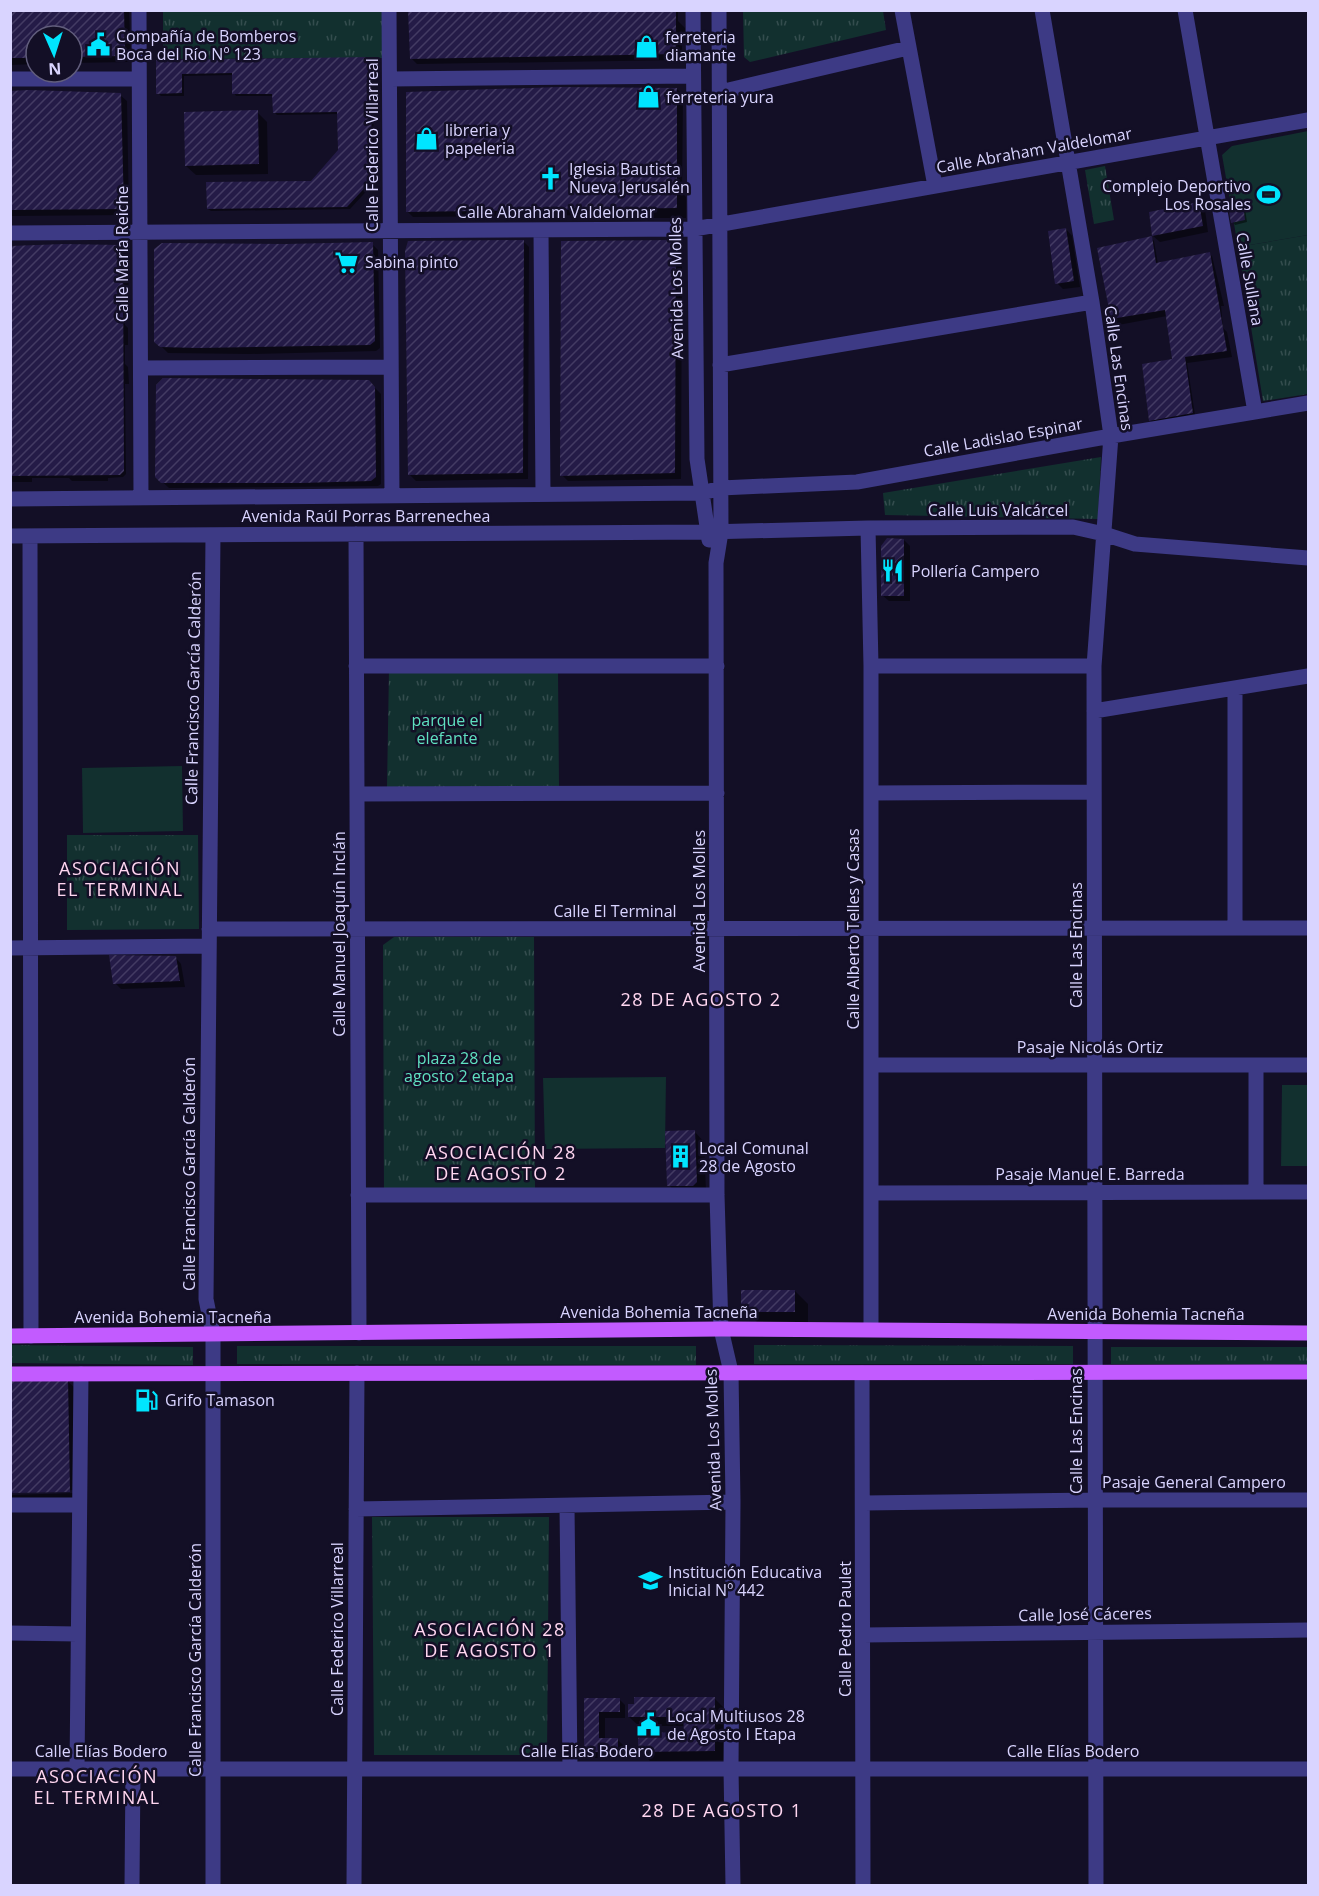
<svg xmlns="http://www.w3.org/2000/svg" width="1319" height="1896" font-family="'Open Sans',sans-serif">
	<style>
		.grass { fill: url(#grass-tufts) }
		.pitch { fill: #12302f }
		.shadow { fill: #0007 }
		.building { fill: url(#building-hatch) }
		.lines { fill: none; stroke-linecap: round; stroke-linejoin: round }
		.minor { stroke: #3d3a85; stroke-width: 15 }
		.major { stroke: #c25bff; stroke-width: 15 }
		.labels { text-anchor: middle; stroke-width: 5; stroke-linejoin: round; paint-order: stroke }
		.poi-label { font-size: 16px; fill: #d9d4ff; stroke: #130f26; text-anchor: start }
		.street-label { font-size: 16px; fill: #d9d4ff; stroke: #130f26 }
		.park-label { font-size: 16px; fill: #5fe0c0; stroke: #130f26 }
		.neighbourhood-label { font-size: 18px; letter-spacing: 1.5px; fill: #ffd6f0; stroke: #130f26 }
	</style>
	<defs>
		<pattern id="grass-tufts" width="24" height="20" patternUnits="userSpaceOnUse" patternTransform="scale(1.5)"><rect width="24" height="20" fill="#12302f"/><path d="M3 7l-1-3M5 7V3M7 7l1-3M15 17l-1-3M17 17v-4M19 17l1-3" fill="none" stroke="#344d4e"/></pattern>
		<pattern id="building-hatch" width="6" height="6" patternUnits="userSpaceOnUse" patternTransform="scale(1.5)"><rect width="6" height="6" fill="#241b47"/><path d="M-1 1l2-2M0 6l6-6M5 7l2-2" fill="none" stroke="#433b63"/></pattern>
	</defs>
	<rect width="100%" height="100%" fill="#130f26"/>
	<!-- grass -->
	<path class="grass" d="M163,11H382V58L163,59Z
		M743,11H883L886,30L750,62L744,57Z
		M1105,166L1114,220L1094,224L1085,170Z
		M1308,235V394L1263,401L1238,247Z
		M1101,457L1098,519L885,515L883,493Z
		M389,670L558,673L559,787H387Z
		M67,835H198L199,929L67,930Z
		M394,937H534L535,1189L384,1190L383,945Z
		M11,1345L193,1347V1365L11,1363Z
		M754,1345L1073,1346V1364H754Z
		M237,1346H696V1365L237,1364Z
		M1111,1347H1308V1364H1111Z
		M372,1517H549L547,1755H374Z"/>
	<!-- pitch -->
	<path class="pitch" d="M190,11H275V15L190,16Z
		M1308,131V235L1238,247L1222,155L1232,146Z
		M182,766L183,831L83,833L82,768Z
		M666,1077L665,1148L545,1149L543,1078Z
		M1282,1085H1308V1166H1281Z"/>
	<!-- shadow -->
	<path class="shadow" d="M10,10H129L131,59L127,62L72,63V36H36V64L10,65Z
		M410,10H678V21L685,28V43H682V60L417,64L411,58Z
		M370,59L373,61L374,183L350,209L211,211L208,209L312,182L339,150V114L277,115L274,112V96H236L234,93V75L184,76V96H161L158,93L157,61Z
		M677,89L683,95L682,193L686,197V218H630L623,211H603L602,215L413,217L407,211Z
		M10,92L120,95L127,101L129,215L10,216Z
		M257,112L267,122L268,174L196,175L186,166Z
		M1199,203L1205,210L1208,232L1160,242L1153,236Z
		M1243,205L1245,208L1247,222L1235,225L1233,222Z
		M1066,229L1072,236L1080,287L1063,289L1057,283Z
		M1151,238L1154,241L1158,264L1209,254L1212,256L1224,306H1221L1223,328L1227,332L1232,357L1187,363L1195,415L1153,423L1150,420L1175,360L1167,316L1118,325L1112,318Z
		M523,241L529,247L528,479L416,481L410,475Z
		M675,241L682,247L681,479L568,481L562,475Z
		M372,244L378,250L380,348L376,351L250,354L168,353L156,341Z
		M119,246L129,258L128,308H125V325L128,328V345H125V364L128,367L129,384H125L126,474L123,477L108,478V481H72L69,478H32V482H13L10,480V247Z
		M368,381L381,394V484L378,486L169,488L157,477Z
		M904,540L910,546V601H889L882,595Z
		M175,957L181,964L185,987L121,989L115,983Z
		M695,1132L704,1142L706,1192L678,1195L669,1185Z
		M795,1291L808,1304V1324H759L743,1308Z
		M67,1381L74,1387L75,1490L10,1492Z
		M75,1493V1498L10,1499V1495Z
		M585,1699H619L625,1705V1718H605V1740H618L624,1746V1757L592,1758L585,1751Z
		M715,1699L724,1708L725,1760L650,1761L640,1751L685,1734V1726H639L629,1717Z"/>
	<!-- building -->
	<path class="building" d="M10,10H124L125,52L120,56L72,57V36H36V58H10Z
		M408,10H676V54L410,59Z
		M371,57L372,180L347,207L207,209L206,182L311,181L338,150L337,112L273,113L272,94H232V73L182,74V93L156,94V60Z
		M560,87L677,88V208L406,212V92Z
		M28,90L121,93L124,209L10,210V91Z
		M258,110L259,164L185,166L184,112Z
		M1199,202L1203,226L1152,236L1149,212Z
		M1243,203L1245,220L1231,223L1228,206Z
		M1066,228L1074,281L1055,284L1048,231Z
		M1152,236L1156,263L1210,252L1227,351L1185,357L1193,413L1149,421L1142,364L1172,359L1165,310L1111,319L1097,248Z
		M524,240L523,473L408,475L405,251L408,241Z
		M676,240L675,473L560,476L561,241Z
		M373,242L375,341L370,345L198,348L160,347L154,342V249L162,243L286,244Z
		M64,244L119,245L123,251L124,471L120,475L10,476V246Z
		M163,378L369,380L375,387L376,477L371,481L301,483H161L155,477L156,385Z
		M887,538L904,539V596H881V546Z
		M109,955L176,956L180,981L113,984Z
		M695,1130L697,1182L693,1186H667L665,1131Z
		M741,1290H795V1312H744L741,1308Z
		M10,1379H68L70,1492L10,1493Z
		M634,1697H715V1751L638,1752V1733L684,1732L683,1717H628V1704H634Z
		M584,1698H620V1712H599V1738H618V1752H584Z"/>
	<g class="lines">
		<!-- minor -->
		<path class="minor" d="M139,10L141,498
			M389,10L392,496
			M693,10L697,459L709,540
			M719,10L721,532L716,563L717,1195L721,1329L731,1372L733,1502L731,1769L733,1886
			M902,10L935,186
			M1042,10L1092,302L1111,436L1094,666L1096,1886
			M1185,10L1255,412
			M10,79H139
			M390,79L693,76
			M720,92L908,48
			M541,230L543,494
			M10,233L694,229L1308,120
			M720,365L1092,302
			M141,368L391,367
			M10,499L702,493L721,488L857,482L1111,436L1308,403
			M868,528L871,666V1329
			M356,534L359,1333
			M213,535L206,1299L213,1334V1886
			M10,536L707,532L868,528L1073,527L1104,534L1135,544L1308,558
			M30,536L31,1336
			M356,666H717
			M871,666H1094
			M1235,688V928
			M1094,711L1308,676
			M871,793L1093,792
			M357,794L717,793
			M209,929L1308,928
			M10,948L208,946
			M871,1065H1308
			M1256,1065V1192
			M871,1193L1308,1192
			M358,1195H717
			M862,1373L863,1886
			M864,1503L1094,1500H1308
			M10,1505H79
			M567,1506L570,1769
			M356,1509L733,1502
			M10,1633L78,1634
			M863,1635L1308,1630
			M10,1769H1308
			M77,1769L81,1374
			M132,1886L133,1769
			M354,1886L357,1373"/>
		<!-- major -->
		<path class="major" d="M10,1336L721,1329L1308,1333
			M10,1374L1308,1372"/>
	</g>
	<!-- icons -->
	<defs>
		<symbol id="civic-bare" viewBox="-9 -9 18 18"><path d="M-.6-6.5H3V-4.5H.6V-3L4-1V1h2V6H-6V1h2V-1L-.6-3ZM-1.2 2.5V6h2.4V2.5Z" fill="#00e5ff" stroke="#130f26" stroke-width="2.5" paint-order="stroke"/></symbol>
		<symbol id="shop-bare" viewBox="-9 -9 18 18"><path d="M-5-2.5h2.3a2.7 3.5 0 0 1 5.4 0H5L5.5 6h-11ZM-1.5-2.5h3a1.5 2.3 0 0 0-3 0Z" fill="#00e5ff" stroke="#130f26" stroke-width="2.5" paint-order="stroke"/></symbol>
		<symbol id="church-bare" viewBox="-9 -9 18 18"><path d="M-1.2-6h2.4v3.5h3.3v2.4h-3.3V6h-2.4V-.1h-3.3v-2.4h3.3Z" fill="#00e5ff" stroke="#130f26" stroke-width="2.5" paint-order="stroke"/></symbol>
		<symbol id="stadium-bare" viewBox="-9 -9 18 18"><path d="M0-5a6.5 5 0 1 0 0 10a6.5 5 0 1 0 0-10ZM-3.5-1.8h7v3.6h-7Z" fill="#00e5ff" stroke="#130f26" stroke-width="2.5" paint-order="stroke"/></symbol>
		<symbol id="supermarket-bare" viewBox="-9 -9 18 18"><path d="M-6-5.5h2.5l.6 2H6L4.5 2H-2.5L-4.4-4H-6ZM-1.5 3.2a1.3 1.3 0 1 0 .1 0ZM3 3.2a1.3 1.3 0 1 0 .1 0Z" fill="#00e5ff" stroke="#130f26" stroke-width="2.5" paint-order="stroke"/></symbol>
		<symbol id="restaurant-bare" viewBox="-9 -9 18 18"><path d="M-5-6h1v4h1v-4h1v4h1v-4h1v5L-1.5 .5V6h-2V.5L-5-1ZM5-6V6H3V1.5H1.5Q1.5-4 5-6Z" fill="#00e5ff" stroke="#130f26" stroke-width="2.5" paint-order="stroke"/></symbol>
		<symbol id="building-bare" viewBox="-9 -9 18 18"><path d="M-4-6H4V6H1V3H-1V6H-4ZM-2.5-4.3h1.7v1.8h-1.7ZM.8-4.3h1.7v1.8H.8ZM-2.5-1h1.7V.8h-1.7ZM.8-1h1.7V.8H.8Z" fill="#00e5ff" stroke="#130f26" stroke-width="2.5" paint-order="stroke"/></symbol>
		<symbol id="fuel-bare" viewBox="-9 -9 18 18"><path d="M-5.5-6h7V0h2V4h1.3V-2.5L3-4.5l.8-.8L6-3V5H2.5V1h-1V6h-7ZM-4.2-4.7v3.2H.2V-4.7Z" fill="#00e5ff" stroke="#130f26" stroke-width="2.5" paint-order="stroke"/></symbol>
		<symbol id="school-bare" viewBox="-9 -9 18 18"><path d="M0-5L7-2L0 1L-7-2ZM-4 1L0 2.5L4 1V4Q0 6-4 4Z" fill="#00e5ff" stroke="#130f26" stroke-width="2.5" paint-order="stroke"/></symbol>
	</defs>
	<g fill-rule="evenodd">
		<use href="#civic-bare" x="82" y="28" width="33" height="33"/>
		<use href="#shop-bare" x="630" y="30" width="33" height="33"/>
		<use href="#shop-bare" x="632" y="80" width="33" height="33"/>
		<use href="#shop-bare" x="410" y="122" width="33" height="33"/>
		<use href="#church-bare" x="534" y="162" width="33" height="33"/>
		<use href="#stadium-bare" x="1252" y="178" width="33" height="33"/>
		<use href="#supermarket-bare" x="330" y="246" width="33" height="33"/>
		<use href="#restaurant-bare" x="876" y="554" width="33" height="33"/>
		<use href="#building-bare" x="664" y="1140" width="33" height="33"/>
		<use href="#fuel-bare" x="130" y="1384" width="33" height="33"/>
		<use href="#school-bare" x="634" y="1564" width="33" height="33"/>
		<use href="#civic-bare" x="632" y="1708" width="33" height="33"/>
	</g>
	<g class="labels">
		<!-- poi labels -->
		<g class="poi-label">
			<text x="116" y="42">Compañía de Bomberos<tspan x="116" dy="18">Boca del Río Nº 123</tspan></text>
			<text x="665" y="43">ferreteria<tspan x="665" dy="18">diamante</tspan></text>
			<text x="666" y="103">ferreteria yura</text>
			<text x="445" y="136">libreria y<tspan x="445" dy="18">papeleria</tspan></text>
			<text x="569" y="175">Iglesia Bautista<tspan x="569" dy="18">Nueva Jerusalén</tspan></text>
			<text x="1251" y="192" text-anchor="end">Complejo Deportivo<tspan x="1251" dy="18">Los Rosales</tspan></text>
			<text x="365" y="268">Sabina pinto</text>
			<text x="911" y="577">Pollería Campero</text>
			<text x="699" y="1154">Local Comunal<tspan x="699" dy="18">28 de Agosto</tspan></text>
			<text x="165" y="1406">Grifo Tamason</text>
			<text x="668" y="1578">Institución Educativa<tspan x="668" dy="18">Inicial Nº 442</tspan></text>
			<text x="667" y="1722">Local Multiusos 28<tspan x="667" dy="18">de Agosto I Etapa</tspan></text>
		</g>
		<!-- street labels -->
		<g class="street-label">
			<text transform="translate(372 145) rotate(-90)" y="6">Calle Federico Villarreal</text>
			<text transform="translate(1034 150) rotate(-10)" y="6">Calle Abraham Valdelomar</text>
			<text x="556" y="218">Calle Abraham Valdelomar</text>
			<text transform="translate(122 254) rotate(-90)" y="6">Calle María Reiche</text>
			<text transform="translate(1250 279) rotate(80)" y="6">Calle Sullana</text>
			<text transform="translate(676 288) rotate(-91)" y="6">Avenida Los Molles</text>
			<text transform="translate(1119 368) rotate(82)" y="6">Calle Las Encinas</text>
			<text transform="translate(1003 437) rotate(-10)" y="6">Calle Ladislao Espinar</text>
			<text x="998" y="516">Calle Luis Valcárcel</text>
			<text x="366" y="522">Avenida Raúl Porras Barrenechea</text>
			<text transform="translate(193 688) rotate(-89)" y="6">Calle Francisco García Calderón</text>
			<text transform="translate(699 901) rotate(-90)" y="6">Avenida Los Molles</text>
			<text x="615" y="917">Calle El Terminal</text>
			<text transform="translate(853 929) rotate(-90)" y="6">Calle Alberto Telles y Casas</text>
			<text transform="translate(339 934) rotate(-90)" y="6">Calle Manuel Joaquín Inclán</text>
			<text transform="translate(1076 945) rotate(-90)" y="6">Calle Las Encinas</text>
			<text x="1090" y="1053">Pasaje Nicolás Ortiz</text>
			<text transform="translate(189 1174) rotate(-90)" y="6">Calle Francisco García Calderón</text>
			<text x="1090" y="1180">Pasaje Manuel E. Barreda</text>
			<text x="659" y="1318">Avenida Bohemia Tacneña</text>
			<text x="1146" y="1320">Avenida Bohemia Tacneña</text>
			<text x="173" y="1323">Avenida Bohemia Tacneña</text>
			<text transform="translate(1076 1431) rotate(-90)" y="6">Calle Las Encinas</text>
			<text transform="translate(713 1440) rotate(-92)" y="6">Avenida Los Molles</text>
			<text x="1194" y="1488">Pasaje General Campero</text>
			<text transform="translate(1085 1614) rotate(-1)" y="6">Calle José Cáceres</text>
			<text transform="translate(337 1629) rotate(-90)" y="6">Calle Federico Villarreal</text>
			<text transform="translate(845 1629) rotate(-90)" y="6">Calle Pedro Paulet</text>
			<text transform="translate(195 1660) rotate(-90)" y="6">Calle Francisco García Calderón</text>
			<text x="101" y="1757">Calle Elías Bodero</text>
			<text x="587" y="1757">Calle Elías Bodero</text>
			<text x="1073" y="1757">Calle Elías Bodero</text>
		</g>
		<!-- park labels -->
		<g class="park-label">
			<text x="447" y="726">parque el<tspan x="447" dy="18">elefante</tspan></text>
			<text x="459" y="1064">plaza 28 de<tspan x="459" dy="18">agosto 2 etapa</tspan></text>
		</g>
		<!-- neighbourhood labels -->
		<g class="neighbourhood-label">
			<text x="120" y="875">ASOCIACIÓN<tspan x="120" dy="21">EL TERMINAL</tspan></text>
			<text x="701" y="1006">28 DE AGOSTO 2</text>
			<text x="501" y="1159">ASOCIACIÓN 28<tspan x="501" dy="21">DE AGOSTO 2</tspan></text>
			<text x="490" y="1636">ASOCIACIÓN 28<tspan x="490" dy="21">DE AGOSTO 1</tspan></text>
			<text x="97" y="1783">ASOCIACIÓN<tspan x="97" dy="21">EL TERMINAL</tspan></text>
			<text x="722" y="1817">28 DE AGOSTO 1</text>
		</g>
	</g>
	<!-- border -->
	<rect width="1319" height="1896" fill="none" stroke="#d9d4ff" stroke-width="24"/>
	<!-- north arrow -->
	<g transform="translate(54 54) rotate(177)"><circle r="28" fill="#130f26" stroke="#625e7d" stroke-width="1.5"/>
	<path d="M0-4.5L10 22L0 15L-10 22Z" fill="#00e5ff"/>
	<text y="-9" font-size="16" font-weight="bold" text-anchor="middle" fill="#d9d4ff">N</text>
	</g>
</svg>
